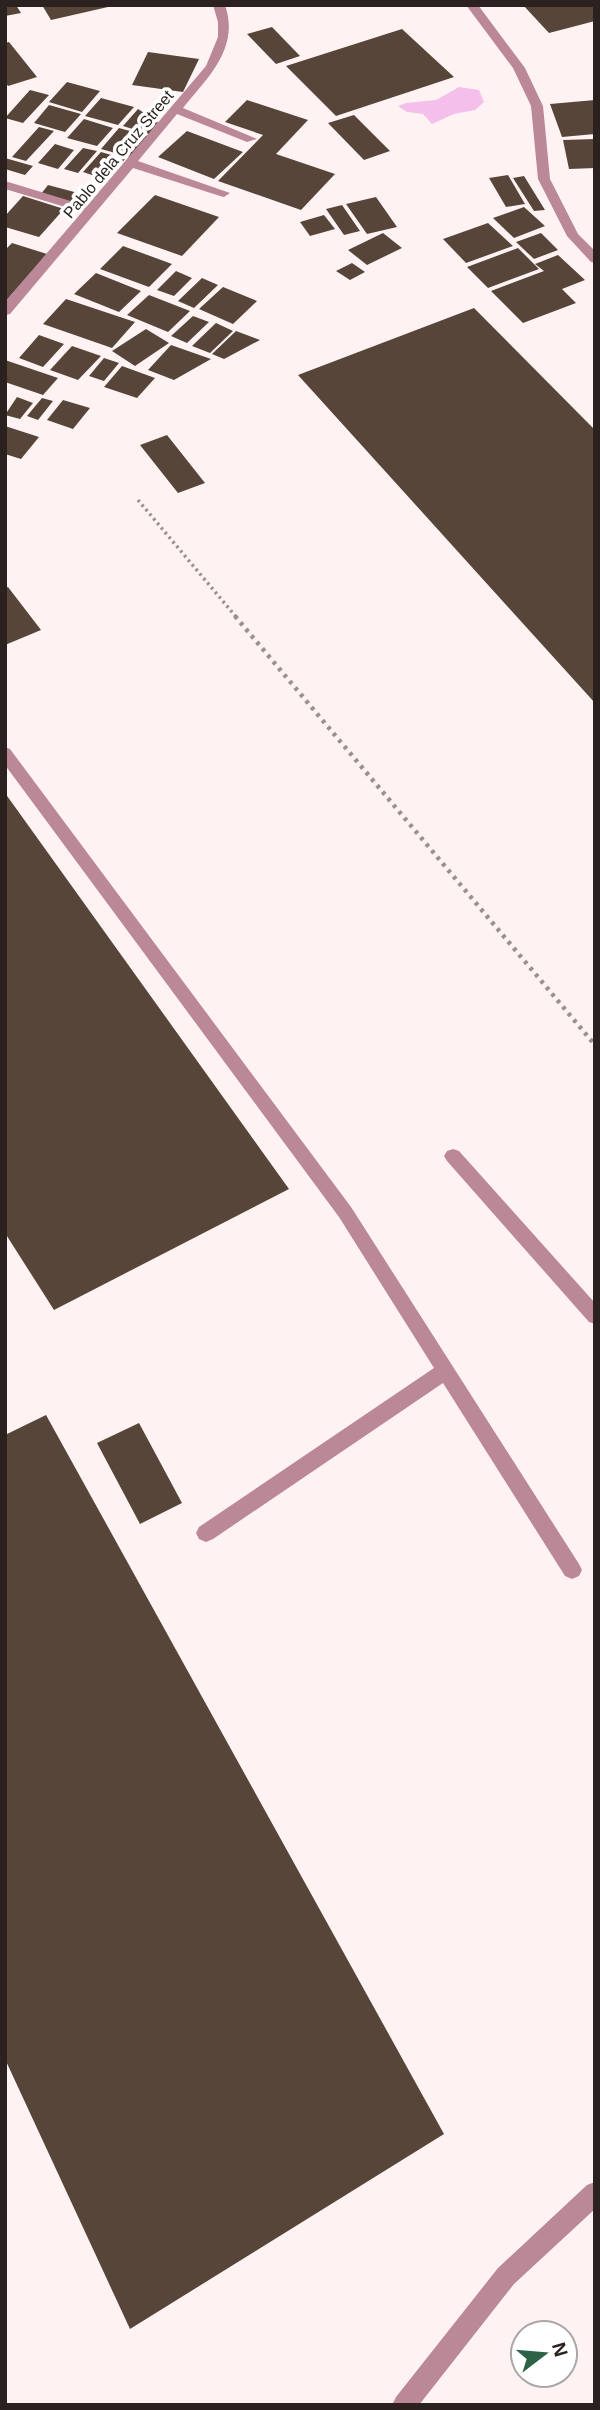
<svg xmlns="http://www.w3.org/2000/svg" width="600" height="2410" font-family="Helvetica,sans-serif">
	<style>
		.water { fill: #f5bfec }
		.building { fill: #57453a }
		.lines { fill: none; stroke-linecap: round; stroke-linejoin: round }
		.path-far1 { stroke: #9a908e; stroke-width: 3.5; stroke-dasharray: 2.5 3.5; stroke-linecap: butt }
		.path { stroke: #9a908e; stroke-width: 4.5; stroke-dasharray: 3.5 5; stroke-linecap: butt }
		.minor { fill: #bb8898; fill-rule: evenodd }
		.labels { text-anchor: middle; stroke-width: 7; stroke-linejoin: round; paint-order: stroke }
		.far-street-label { font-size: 16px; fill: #2b2220; stroke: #fff }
	</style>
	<rect width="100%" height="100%" fill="#fef3f2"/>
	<!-- water -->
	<path class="water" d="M459,87L479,90L484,102L475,110L454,114L432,124L423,114L407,112L398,106L406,103L436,100Z"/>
	<!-- building -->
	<path class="building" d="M5,5H16L21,13L5,16Z
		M42,5H107L108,7L51,20Z
		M523,5H595V21L549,33Z
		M272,27L300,56L276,64L247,34Z
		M402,29L454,77L336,116L286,66Z
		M9,42L37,77L8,86L5,82V43Z
		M148,52L199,59L183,92L132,85Z
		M67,82L100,91L82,112L49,102Z
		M30,90L49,95L23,123L5,118Z
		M101,98L134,107L118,125L85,116Z
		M247,100L308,120L276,154L335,174L301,210L218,181L263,135L225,122Z
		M595,100V134L562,137L550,104Z
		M49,105L81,114L65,132L34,123Z
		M138,109L158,122L149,134L123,126Z
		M354,115L390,151L364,160L328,123Z
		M84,119L113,128L97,146L67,138Z
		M39,127L54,131L26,161L12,157Z
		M119,128L148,136L130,157L101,149Z
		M187,131L243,152L214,179L158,157Z
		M595,139V168L569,169L563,140Z
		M55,144L74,150L58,169L38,163Z
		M83,148L97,151L78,173L64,169Z
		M101,152L125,159L107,180L83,172Z
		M5,158L33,166L25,175L5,169Z
		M508,175L525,204L506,207L489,178Z
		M524,176L545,210L534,211L513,178Z
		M48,185L78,193L71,202L41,194Z
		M155,195L219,217L182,256L117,233Z
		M23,196L64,209L39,237L5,227V216Z
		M376,197L397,227L367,234L346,204Z
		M342,205L360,231L344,235L326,209Z
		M524,207L545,226L514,238L493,218Z
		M324,215L335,229L310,236L300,222Z
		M488,223L513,246L466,263L443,239Z
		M383,233L402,248L367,265L348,250Z
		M541,233L558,250L534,259L516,242Z
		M12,243L47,254L5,302V250Z
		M123,246L172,264L149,287L100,269Z
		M518,248L539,269L488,288L467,267Z
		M558,255L585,280L562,289L576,303L523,323L491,291L544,271L535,264Z
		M352,263L365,272L350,280L336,271Z
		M176,271L192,278L174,296L157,290Z
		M96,273L141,291L119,312L74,294Z
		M202,278L218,285L194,308L178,301Z
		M223,287L257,301L233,324L199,309Z
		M149,295L190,311L168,332L127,315Z
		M66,299L135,322L112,348L43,324Z
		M474,308L595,430V703L298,375Z
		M193,316L209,322L187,343L171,336Z
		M216,323L233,331L210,353L192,346Z
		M146,329L169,343L135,366L112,351Z
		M236,331L260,340L224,359L212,354Z
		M39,335L64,344L43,367L19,358Z
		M171,345L211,359L174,380L148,370Z
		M72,346L101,356L78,380L50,370Z
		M104,358L119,363L104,381L89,376Z
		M5,360L58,378L43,395L5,382Z
		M122,366L155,378L137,398L104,387Z
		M17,397L33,403L20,419L5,415Z
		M42,398L53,401L38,420L27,416Z
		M63,400L90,408L73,429L47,420Z
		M5,426L39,437L21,459L5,454Z
		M167,435L205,483L178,493L140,445Z
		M8,587L41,630L5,645V588Z
		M5,793L289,1189L54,1310L5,1233Z
		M46,1415L444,2134L130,2329L5,2059V1435Z
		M139,1423L182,1503L140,1524L97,1443Z"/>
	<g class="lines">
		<!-- path-far1 -->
		<path class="path-far1" d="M138,500L237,618"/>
		<!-- path -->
		<path class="path" d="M235,616L595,1045"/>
		<!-- minor -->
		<path class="minor" d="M213,5H225C240,48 208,77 183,108L257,139L247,142L177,114L138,161L230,193L224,197L220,196L133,168L10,314L5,315V302L82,212L5,189V181L87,206L206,66L218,37V22Z
			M466,5H478L525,68L543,106L550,179L578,234L595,251V263L591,262L567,236L538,179L531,106L513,68Z
			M5,747L10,749L351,1207L579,1564L582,1570L579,1576L572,1579L565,1576L443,1383L213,1539L206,1542L199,1539L196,1533L199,1527L434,1368L339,1217L5,765Z
			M453,1149L459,1151L595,1303V1324L589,1322L447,1161L444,1156L447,1151Z
			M595,2182V2209L514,2284L419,2405H392L396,2397L498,2268L587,2185Z"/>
	</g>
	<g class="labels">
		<!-- far-street labels -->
		<g class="far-street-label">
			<text transform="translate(118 154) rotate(-50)" y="6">Pablo dela Cruz Street</text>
		</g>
	</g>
	<!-- border -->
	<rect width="600" height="2410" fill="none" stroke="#2b2220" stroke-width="14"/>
	<!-- north arrow -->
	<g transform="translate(544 2354) rotate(74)"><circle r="33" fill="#ffffff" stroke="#aaa7a6" stroke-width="2"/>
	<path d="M0-5L12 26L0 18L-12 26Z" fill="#2e6247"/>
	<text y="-10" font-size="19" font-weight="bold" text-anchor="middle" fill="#2b2220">N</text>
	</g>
</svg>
